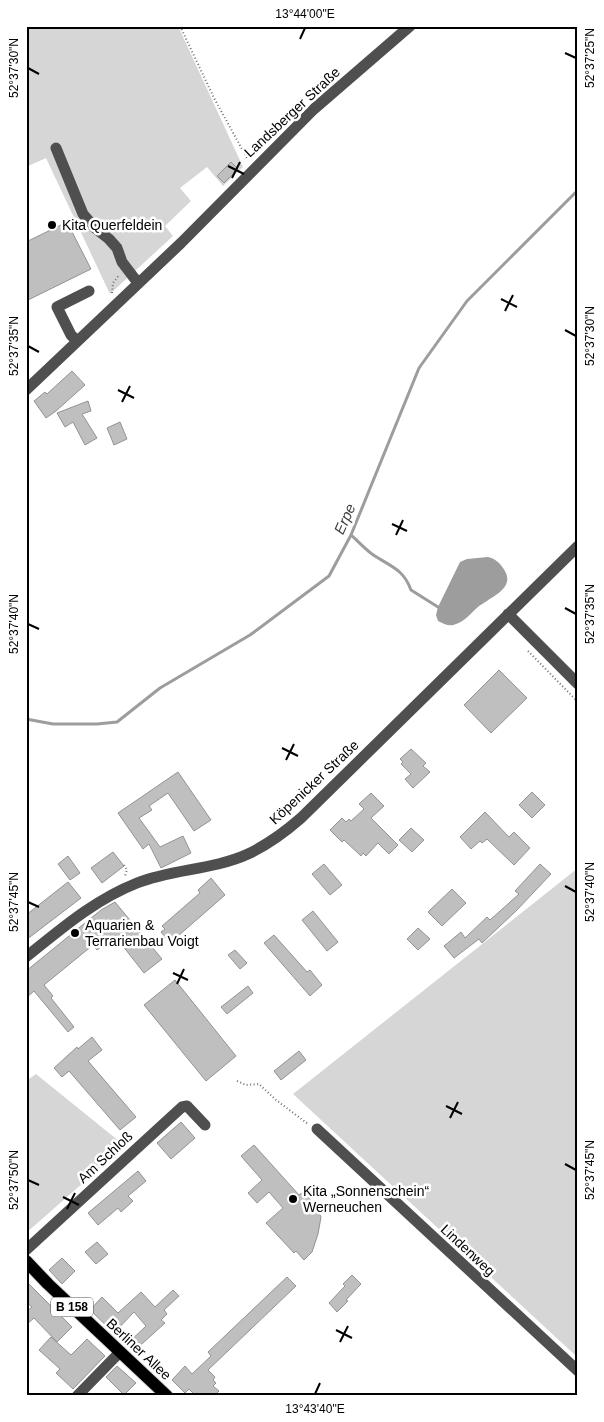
<svg xmlns="http://www.w3.org/2000/svg" width="604" height="1422" font-family="Arial,sans-serif">
	<style>
		.green { fill: #d6d6d6 }
		.water { fill: #9d9d9d }
		.lines { fill: none; stroke-linecap: round; stroke-linejoin: round }
		.stream { stroke: #9d9d9d; stroke-width: 3 }
		.building { fill: #bfbfbf; stroke: #939393 }
		.major-casing { stroke: #dbdbdb; stroke-width: 14 }
		.path { stroke: #717171; stroke-width: 2; stroke-dasharray: 1 2.5; stroke-linecap: butt }
		.minor { stroke: #4f4f4f; stroke-width: 11 }
		.major { stroke: #000; stroke-width: 12 }
		.ticks { fill: none; stroke: #000; stroke-width: 2 }
		.poi-dot { fill: #000; stroke: #fff; stroke-width: 2 }
		.labels { text-anchor: middle; stroke-width: 5; stroke-linejoin: round; paint-order: stroke }
		.shield { fill: #fff; stroke: #4c4c4c; stroke-width: 1 }
		.shield-label { font-size: 12px; font-weight: bold; fill: #000 }
		.street-label { font-size: 14px; fill: #000; stroke: #fff }
		.poi-label { font-size: 14px; fill: #000; stroke: #fff; text-anchor: start }
		.water-label { font-size: 15px; font-style: italic; fill: #3e3e3e; stroke: #fff }
		.neatline { fill: none; stroke: #000; stroke-width: 2 }
		.ticks-label { font-size: 12px; text-anchor: middle; fill: #000 }
	</style>
	<rect width="100%" height="100%" fill="#fff"/>
	<!-- green -->
	<path class="green" d="M26,26H55L57,29L62,26H178L243,167L223,186L207,167L180,188L191,201L165,226L173,236L110,294L46,158L26,167Z
		M578,868V1351L575,1355L293,1094Z
		M36,1074L125,1146L26,1233V1081Z"/>
	<!-- water -->
	<path class="water" d="M488,557C495,559 498,561 503,568C518,588 490,597 478,607C471,613 465,621 456,624C450,627 444,624 438,621L436,615L438,607L460,562L467,559Z"/>
	<g class="lines">
		<!-- stream -->
		<path class="stream" d="M351,535C358,541 364,548 372,554C389,566 403,568 411,590L438,607
			M26,719L53,724H97L117,722L160,688L250,635L329,576L351,535L419,368L467,301L578,190"/>
	</g>
	<!-- building -->
	<path class="building" d="M231,162L238,169L224,183L217,176Z
		M67,222L91,269L26,301V242Z
		M72,371L85,385L56,411L46,418L34,401L45,392L47,394Z
		M88,401L91,411L82,414L97,438L85,445L73,422L65,427L57,413Z
		M120,422L127,439L114,445L107,428Z
		M499,670L527,698L491,733L464,705Z
		M411,749L426,763L423,766L430,772L413,788L405,779L411,774L401,764L403,762L400,759Z
		M178,772L211,820L194,831L168,793L149,806L152,810L139,818L160,847L183,836L191,853L161,868L149,844L143,849L118,813Z
		M532,792L545,805L532,818L519,805Z
		M371,793L384,806L371,818L398,845L389,854L378,843L366,856L363,853L361,856L344,840L342,842L330,830L342,818L346,822L349,819L351,821L364,809L359,804Z
		M485,812L509,837L514,832L530,848L514,865L487,839L482,843L480,841L471,849L460,837Z
		M411,828L424,840L412,852L399,840Z
		M113,852L124,866L102,883L91,868Z
		M68,856L80,873L70,880L58,864Z
		M324,864L342,885L330,895L312,874Z
		M540,864L551,874L516,911L482,943L479,939L454,958L444,946L461,932L465,938L487,917L490,920L519,894L515,891Z
		M211,878L225,895L170,943L161,932L165,929L162,926L200,893L198,890Z
		M68,882L81,898L26,940V915Z
		M452,889L466,903L442,926L428,912Z
		M115,902L162,959L144,973L115,936L97,950L93,945L44,985L53,996L51,998L74,1027L68,1032L34,991L26,998V971L101,910Z
		M313,911L338,942L327,951L302,920Z
		M418,928L430,939L418,950L407,939Z
		M274,935L307,972L310,970L322,985L310,996L264,943Z
		M235,950L247,963L240,969L228,955Z
		M175,980L236,1056L206,1081L144,1005Z
		M248,986L253,993L227,1014L221,1007Z
		M92,1037L102,1050L88,1061L136,1117L120,1130L69,1071L62,1077L54,1068L77,1047L78,1049Z
		M299,1051L306,1060L281,1080L274,1071Z
		M181,1122L195,1138L171,1159L157,1143Z
		M254,1145L299,1195L303,1192L315,1204L321,1217L318,1234L312,1252L304,1260L296,1251L294,1253L266,1223L283,1208L269,1192L257,1203L248,1193L262,1180L241,1156Z
		M138,1171L146,1181L128,1196L133,1201L121,1212L118,1208L98,1225L88,1213Z
		M97,1242L108,1254L96,1264L85,1252Z
		M62,1258L75,1271L62,1284L49,1270Z
		M352,1275L361,1284L346,1300L348,1301L337,1312L329,1303L345,1286L343,1284Z
		M287,1277L296,1286L208,1370L215,1377L213,1380L216,1383L213,1386L219,1391L214,1396H196L189,1389L185,1393L172,1380L185,1366L192,1374L211,1356L208,1352Z
		M26,1281L72,1327L57,1342L34,1318L26,1325V1312L32,1307L26,1302Z
		M173,1290L179,1296L164,1310L167,1314L161,1320L165,1323L133,1352L126,1345L146,1326L134,1312L114,1333L90,1310L102,1297L118,1313L141,1292L155,1307Z
		M51,1337L71,1355L87,1339L105,1356L73,1389L56,1373L60,1369L39,1350Z
		M117,1366L136,1383L124,1395L106,1377Z"/>
	<g class="lines">
		<defs>
			<path id="major" d="M26,1261L48,1284L167,1396"/>
		</defs>
		<!-- major casing -->
		<use href="#major" class="major-casing"/>
		<!-- path -->
		<path class="path" d="M180,26L214,98L248,160
			M112,293L113,283L119,275
			M528,651L578,702
			M124,865L127,870L125,876
			M237,1081L246,1085L259,1084L276,1100L308,1124"/>
		<!-- minor -->
		<path class="minor" d="M56,148L83,214L95,228L109,239L117,248L122,262L138,283
			M77,341L71,335L57,307L89,291
			M26,390L181,243L314,109L410,26
			M508,614L578,684
			M26,957C61,929 94,900 137,883C172,869 213,870 248,854C267,845 285,832 301,818L578,546
			M317,1129L578,1371
			M26,1250L182,1107L187,1106L205,1125
			M77,1396L120,1352"/>
		<!-- major -->
		<use href="#major" class="major"/>
	</g>
	<!-- ticks -->
	<path class="ticks" d="M300,39L305,28M565,53L576,58M28,68L39,74M228,166L244,174M232,178L240,162M501,299L517,307M505,311L513,295M565,330L576,336M28,346L39,352M118,390L134,398M122,402L130,386M392,524L407,531M396,535L403,520M565,608L576,614M28,624L39,629M282,748L298,756M286,760L294,744M565,886L576,892M28,902L39,907M173,973L188,980M177,984L184,969M446,1106L462,1114M450,1118L458,1102M565,1164L576,1170M28,1180L39,1185M63,1197L79,1205M67,1209L75,1193M336,1330L352,1338M340,1342L348,1326M315,1394L320,1383"/>
	<!-- markers -->
	<g class="poi-dot">
		<circle cx="52" cy="225" r="5"/>
		<circle cx="75" cy="933" r="5"/>
		<circle cx="293" cy="1199" r="5"/>
	</g>
	<g class="labels">
		<!-- shield labels -->
		<rect class="shield" x="51" y="1297.5" width="42" height="19" rx="4"/>
		<g class="shield-label">
			<text x="72" y="1311">B 158</text>
		</g>
		<!-- street labels -->
		<g class="street-label">
			<text transform="translate(292 112) rotate(-43)" y="5">Landsberger Straße</text>
			<text transform="translate(314 782) rotate(-43)" y="5">Köpenicker Straße</text>
			<text transform="translate(105 1157) rotate(-43)" y="5">Am Schloß</text>
			<text transform="translate(468 1250) rotate(43)" y="5">Lindenweg</text>
			<text transform="translate(139 1349) rotate(43)" y="5">Berliner Allee</text>
		</g>
		<!-- poi labels -->
		<g class="poi-label">
			<text x="62" y="230">Kita Querfeldein</text>
			<text x="85" y="930">Aquarien &amp;<tspan x="85" dy="16">Terrarienbau Voigt</tspan></text>
			<text x="303" y="1196">Kita „Sonnenschein“<tspan x="303" dy="16">Werneuchen</tspan></text>
		</g>
		<!-- water labels -->
		<g class="water-label">
			<text transform="translate(345 519) rotate(-66)" y="5">Erpe</text>
		</g>
	</g>
	<!-- border -->
	<rect width="604" height="1422" fill="none" stroke="#ffffff" stroke-width="55"/>
	<rect x="28" y="28" width="548" height="1366" class="neatline"/>
	<g class="ticks-label">
		<text x="305" y="18">13°44'00"E</text>
		<text transform="translate(590 58) rotate(-90)" y="4">52°37'25"N</text>
		<text transform="translate(14 68) rotate(-90)" y="4">52°37'30"N</text>
		<text transform="translate(590 336) rotate(-90)" y="4">52°37'30"N</text>
		<text transform="translate(14 346) rotate(-90)" y="4">52°37'35"N</text>
		<text transform="translate(590 614) rotate(-90)" y="4">52°37'35"N</text>
		<text transform="translate(14 624) rotate(-90)" y="4">52°37'40"N</text>
		<text transform="translate(590 892) rotate(-90)" y="4">52°37'40"N</text>
		<text transform="translate(14 902) rotate(-90)" y="4">52°37'45"N</text>
		<text transform="translate(590 1170) rotate(-90)" y="4">52°37'45"N</text>
		<text transform="translate(14 1180) rotate(-90)" y="4">52°37'50"N</text>
		<text x="315" y="1413">13°43'40"E</text>
	</g>
</svg>
